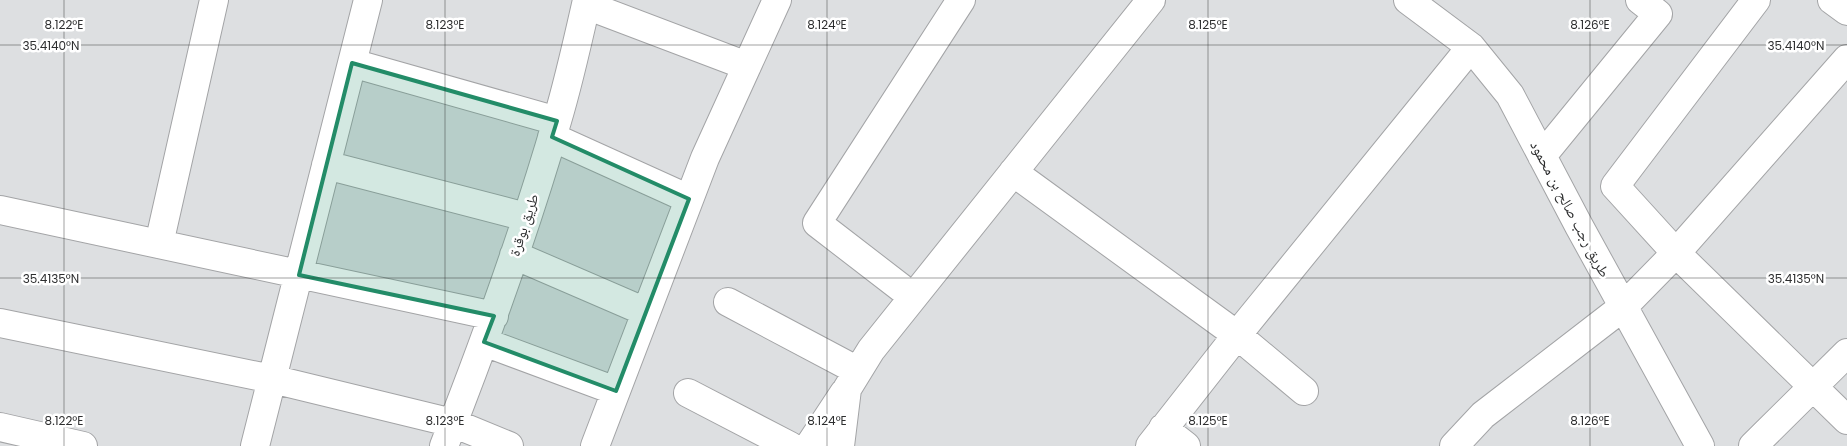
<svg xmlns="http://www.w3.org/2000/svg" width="1847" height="446" font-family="Poppins,'Noto Naskh Arabic',sans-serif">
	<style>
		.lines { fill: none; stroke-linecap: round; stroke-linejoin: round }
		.street-casing { stroke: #a3a4a6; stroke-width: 30 }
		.street { stroke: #fff; stroke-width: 28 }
		.marked { fill: #238c68; fill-opacity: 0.2; stroke: #238c68; stroke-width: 4; stroke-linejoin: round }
		.ticks { fill: none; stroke: #2d2e2f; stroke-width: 1; stroke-opacity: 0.45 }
		.labels { text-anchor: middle; stroke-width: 5; stroke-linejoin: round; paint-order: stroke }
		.street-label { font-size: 15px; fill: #2d2e2f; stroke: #fff }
		.ticks-label { font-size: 12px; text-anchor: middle; fill: #2d2e2f; stroke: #fff; stroke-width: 5; stroke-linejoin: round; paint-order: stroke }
	</style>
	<rect width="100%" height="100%" fill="#dddfe1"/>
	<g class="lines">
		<defs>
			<path id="street" d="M1408,0L1471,47L1510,95L1579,226L1700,446
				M1756,0L1615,186L1676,253L1847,420
				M1832,0L1847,11
				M586,5L747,66
				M352,63L557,121
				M552,137L689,199
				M1542,156L1658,14L1640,0
				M326,165L526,217
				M1013,172L1237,335L1304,391
				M0,210L494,316
				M159,244L214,0
				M514,255L646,312
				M913,297L817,223L961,0
				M728,302L858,371
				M0,323L272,379L453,423L509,446
				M484,342L616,391
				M688,393L790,446
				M0,427L83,446
				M1163,428L1186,446
				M255,446L368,0
				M444,446C486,339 525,231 557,121C569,81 578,40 587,0
				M595,446L705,158L777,0
				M809,446L844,393
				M840,446L847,389L871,350L1151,0
				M1150,446L1237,335L1471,47
				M1454,446L1483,415L1623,307L1676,253L1847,59
				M1753,446L1847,353"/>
		</defs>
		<!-- street casing -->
		<use href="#street" class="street-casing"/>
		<!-- street -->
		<use href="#street" class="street"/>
	</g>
	<!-- marked area -->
	<path class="marked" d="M352,63L557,121L552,137L689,199L616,391L484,342L494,316L299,275Z"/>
	<!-- ticks -->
	<path class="ticks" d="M64,0V446M445,0V446M827,0V446M1208,0V446M1590,0V446M0,45H1847M0,278H1847"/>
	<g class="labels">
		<!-- street labels -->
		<g class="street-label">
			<text transform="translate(1570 209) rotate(62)" y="5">طريق رجب صالح بن محمود</text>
			<text transform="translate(524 225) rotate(-72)" y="5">طريق بوقرة</text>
		</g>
	</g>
	<g class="ticks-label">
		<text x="64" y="29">8.122°E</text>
		<text x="445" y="29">8.123°E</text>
		<text x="827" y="29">8.124°E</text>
		<text x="1208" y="29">8.125°E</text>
		<text x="1590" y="29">8.126°E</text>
		<text x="51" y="50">35.4140°N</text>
		<text x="1796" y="50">35.4140°N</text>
		<text x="51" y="283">35.4135°N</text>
		<text x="1796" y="283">35.4135°N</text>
		<text x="64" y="425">8.122°E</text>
		<text x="445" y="425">8.123°E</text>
		<text x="827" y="425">8.124°E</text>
		<text x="1208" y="425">8.125°E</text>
		<text x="1590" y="425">8.126°E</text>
	</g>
</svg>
